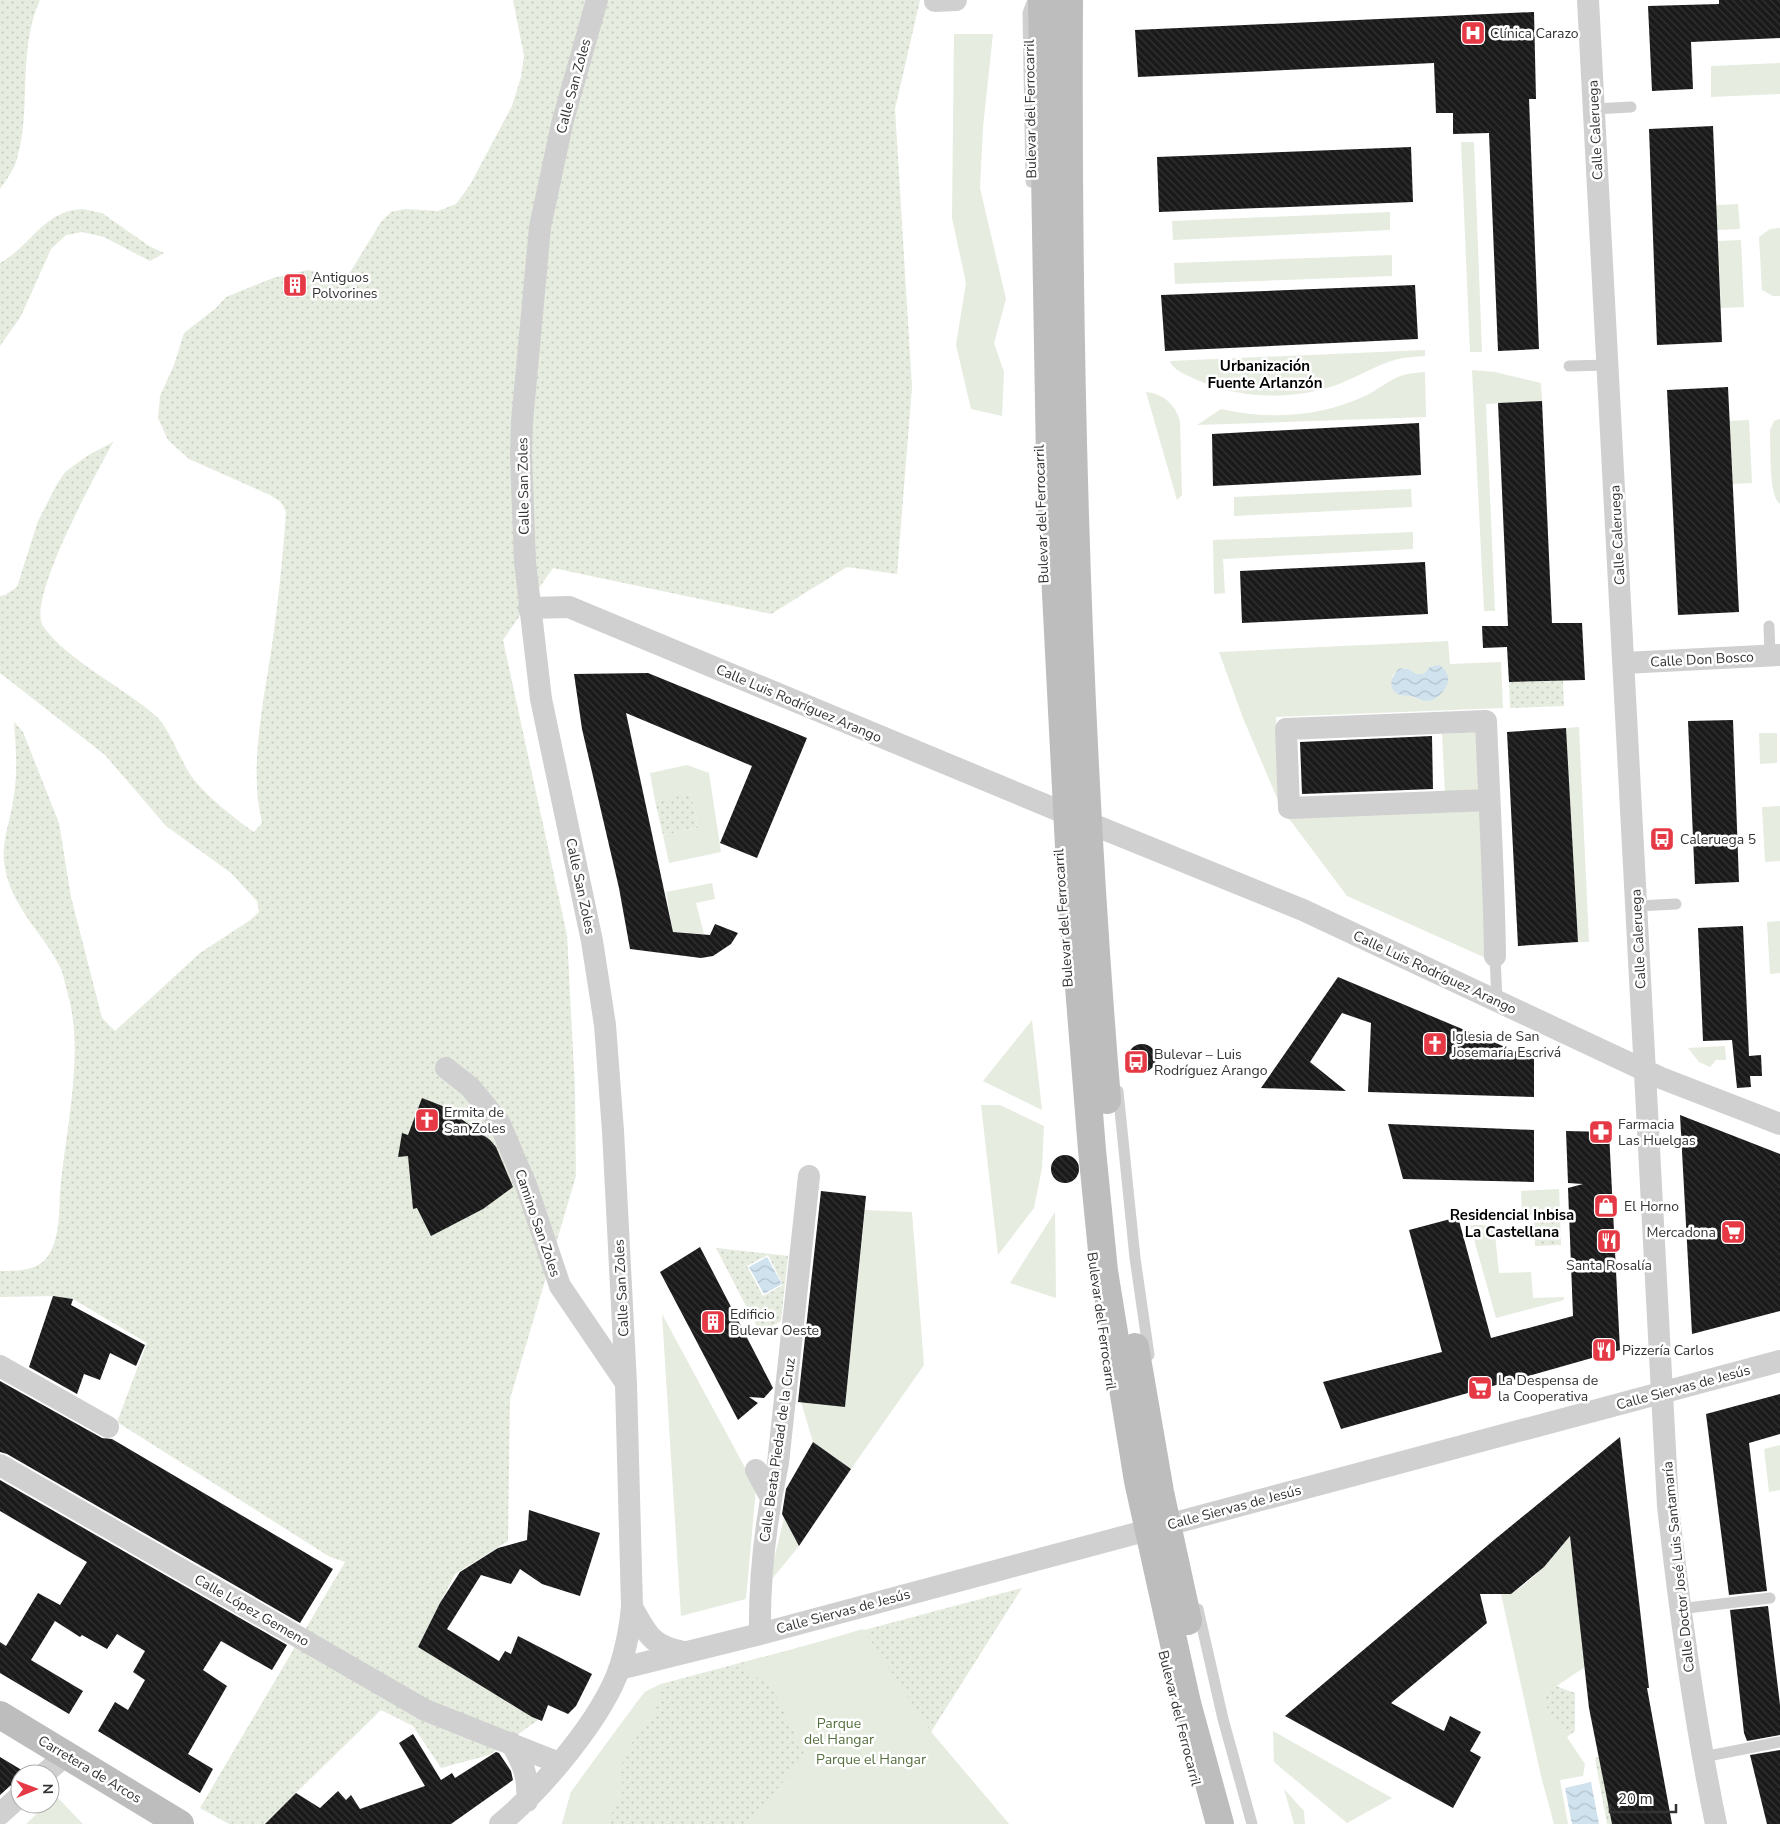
<svg xmlns="http://www.w3.org/2000/svg" width="1780" height="1824" font-family="'Nunito Sans',sans-serif">
	<style>
		.grass { fill: url(#grass-dots); fill-rule: evenodd }
		.garden { fill: #e6ecdf; fill-rule: evenodd }
		.water { fill: url(#water-waves) }
		.building { fill: url(#building-back-hatch) }
		.lines { fill: none; stroke-linecap: round; stroke-linejoin: round }
		.lane { stroke: #d0d0d0; stroke-width: 11 }
		.street { stroke: #d0d0d0; stroke-width: 22 }
		.secondary { stroke: #bdbdbd; stroke-width: 28 }
		.labels { text-anchor: middle; stroke-width: 5; stroke-linejoin: round; paint-order: stroke }
		.poi-label { font-size: 14px; fill: #333; stroke: #fff; text-anchor: start }
		.street-label { font-size: 14px; fill: #333; stroke: #fff }
		.park-label { font-size: 14px; fill: #56703f; stroke: #fff }
		.neighbourhood-label { font-size: 15px; font-weight: bold; fill: #000; stroke: #fff }
	</style>
	<defs>
		<pattern id="grass-dots" width="8" height="8" patternUnits="userSpaceOnUse" patternTransform="scale(1.25)"><rect width="8" height="8" fill="#e6ecdf"/><path d="M2 2h.1M6 6h.1" fill="none" stroke="#c6cbc0" stroke-width="1.8" stroke-linecap="round"/></pattern>
		<pattern id="water-waves" width="16" height="10" patternUnits="userSpaceOnUse" patternTransform="scale(1.25)"><rect width="16" height="10" fill="#cfe2ee"/><path d="M0 5q4-4 8 0t8 0" fill="none" stroke="#b2c2cd"/></pattern>
		<pattern id="building-back-hatch" width="6" height="6" patternUnits="userSpaceOnUse" patternTransform="scale(1.25)"><rect width="6" height="6" fill="#1a1a1a"/><path d="M-1 5l2 2M0 0l6 6M5-1l2 2" fill="none" stroke="#333"/></pattern>
	</defs>
	<rect width="100%" height="100%" fill="#fff"/>
	<!-- grass -->
	<path class="grass" d="M0,0H40C17,50 32,107 17,159C14,170 6,180 0,189Z
		M513,0H920L895,109L912,387L897,574L847,567L771,614L553,568L503,640L567,935L575,1089L576,1176L510,1399L508,1541L455,1574L418,1647L538,1720L489,1755L441,1768L413,1726L381,1710L264,1824H229L200,1808L345,1562L330,1557L117,1422L147,1343L73,1299L53,1296L0,1297V1271C17,1271 38,1271 48,1256C62,1235 58,1206 61,1182C67,1125 84,1051 68,995C66,987 64,977 61,969C44,934 12,908 5,868C0,844 10,824 13,801C18,775 16,748 14,722L23,732L59,823L71,897L102,1018L115,1031L200,953L249,921L259,912L257,901L231,873L166,826L105,755L0,673V596L5,595L17,587L38,521L56,486L65,472L87,456L113,442C98,471 26,599 43,626C66,660 127,689 158,718C169,729 180,759 190,774C203,794 234,818 254,832L262,823C248,764 265,697 273,638C279,596 283,554 286,512L281,502L270,495L189,459L168,440L158,418L160,396L174,365L184,333L216,308L226,297L273,278L308,270L321,273L330,280H340L349,274L381,222L391,212L405,209L438,211L456,204L470,185L512,106L521,77L524,56Z
		M83,209L102,213L149,246L164,253L150,261L104,237L82,232L66,235L51,249L21,316L0,346V263C31,246 44,210 83,209Z
		M1563,680L1564,706L1510,708L1509,682Z
		M691,793L698,828L663,835L655,801Z
		M1560,1214L1561,1245L1535,1246L1534,1215Z
		M716,1248L788,1256L781,1321L760,1333ZM768,1255L783,1285L763,1296L747,1266Z
		M1022,1588L931,1732L1009,1824H562L571,1792L637,1702L645,1692L661,1684Z
		M1556,1686L1575,1693V1731L1567,1737L1539,1697Z
		M1599,1757L1612,1824H1607L1595,1758Z"/>
	<!-- garden -->
	<path class="garden" d="M954,34H993L983,127L980,188L1006,299L994,343L1004,372L1002,416L971,409L956,345L966,283L952,218Z
		M1780,63V94L1711,97V66Z
		M1461,142H1474L1482,352H1470Z
		M1738,204L1740,229L1717,230L1716,205Z
		M1390,212V230L1173,240L1172,221Z
		M1780,228V296H1773L1762,290L1759,237L1770,229Z
		M1741,240L1744,307L1721,308L1718,241Z
		M1392,255V276L1175,284L1174,263Z
		M1425,350V356C1416,357 1407,357 1398,359C1378,364 1358,377 1339,384C1294,401 1240,399 1197,380C1188,375 1173,371 1170,361Z
		M1472,370L1495,372L1541,383L1542,401L1486,404L1495,611H1484Z
		M1425,372L1426,417L1197,425L1221,409C1269,420 1320,417 1365,396C1376,391 1386,382 1398,377C1406,373 1416,373 1425,372Z
		M1146,392C1164,394 1175,404 1180,421L1182,495L1177,500Z
		M1780,419V504C1768,496 1771,446 1770,430L1774,421Z
		M1749,420L1752,483L1732,484L1729,421Z
		M1411,489L1412,507L1234,516V497Z
		M1413,532V549L1223,559L1225,593L1214,594L1213,540Z
		M1448,641L1450,664L1501,662L1503,708L1276,717L1280,805L1243,718L1219,652ZM1430,667L1439,694C1418,710 1407,691 1392,676L1400,668L1408,669L1415,674H1425Z
		M1579,727L1589,942H1578L1566,728Z
		M1479,732L1481,793L1445,794L1442,734Z
		M1759,733H1777V763L1760,764Z
		M687,765L709,773L721,852L669,863L663,835L698,828L691,794L655,801L650,773Z
		M1780,806V861L1765,862L1762,807Z
		M1481,807L1488,959L1347,896L1287,816Z
		M712,883L715,899L696,903L704,934L673,932L666,892Z
		M1780,921V973L1770,974L1767,922Z
		M1032,1020L1042,1110L983,1081Z
		M1725,1046L1726,1060H1716L1710,1067L1699,1062L1688,1048Z
		M981,1105H1000L1044,1126L1042,1168L1034,1208L998,1255Z
		M1559,1189L1560,1214L1522,1215L1521,1191Z
		M865,1210L912,1212L924,1365L851,1469L813,1442L801,1402L845,1407Z
		M1055,1212L1056,1298L1010,1283Z
		M1470,1225H1494L1499,1273L1531,1272L1533,1298L1564,1297V1300L1496,1318Z
		M662,1314L756,1488L746,1599L681,1616Z
		M1780,1445V1490L1769,1492L1764,1449Z
		M784,1518L799,1546L768,1584Z
		M1570,1536L1585,1667L1540,1697L1585,1764L1583,1776L1560,1780L1568,1824H1554L1541,1776L1501,1594C1525,1594 1555,1554 1570,1536Z
		M863,1629L931,1732L1009,1824H747L805,1756L771,1685L736,1666Z
		M661,1684L658,1702L651,1719L630,1745L625,1755L621,1768L623,1790L607,1824H562L571,1792L637,1702L645,1692Z
		M1273,1731L1392,1798L1347,1823L1274,1762Z
		M1284,1789L1304,1811L1305,1824H1294Z
		M56,1796L83,1824H26L47,1804H50Z"/>
	<!-- water -->
	<path class="water" d="M1439,665C1445,669 1449,674 1448,681C1447,690 1435,701 1427,701C1421,701 1417,698 1412,696C1408,695 1404,696 1401,695C1386,691 1391,675 1400,668L1408,669L1416,674H1424L1430,667Z
		M767,1257L782,1284L764,1294L749,1267Z
		M1591,1782L1599,1824H1572L1565,1788Z"/>
	<!-- building -->
	<path class="building" d="M1719,0H1780V38L1691,42L1693,89L1652,91L1648,6L1719,4Z
		M1534,12L1536,99H1529L1539,349L1498,351L1489,133L1453,134V113H1436L1434,63L1138,77L1135,30Z
		M1713,126L1722,342L1657,345L1649,129Z
		M1411,147L1413,202L1159,212L1157,157Z
		M1415,285L1418,339L1165,351L1161,295Z
		M1728,387L1739,612L1678,615L1667,390Z
		M1542,401L1552,623H1582L1585,680L1509,682L1507,647L1483,648L1482,626H1508L1498,403Z
		M1419,423L1421,475L1213,486L1212,434Z
		M1425,562L1428,614L1242,623L1240,571Z
		M648,673L807,738L757,858L720,843L752,766L626,713L673,932L710,935L715,924L738,933L731,944L713,956L701,958L630,949L619,888L582,729L574,674Z
		M1733,720L1739,882L1695,884L1688,721Z
		M1566,728L1578,942L1518,946L1507,732Z
		M1432,736L1433,789L1302,794L1300,742Z
		M1743,926L1749,1056L1761,1055L1762,1076H1750L1751,1087L1737,1088L1732,1040L1703,1041L1698,928Z
		M1338,977L1534,1059V1097L1368,1092L1371,1023L1342,1013L1310,1062L1346,1091L1261,1088Z
		M1128 1058a14 14 0 1 1 28 0a14 14 0 1 1-28 0Z
		M422,1098L445,1107L490,1140L496,1147L513,1187L483,1209L431,1236L417,1208L413,1209L408,1156L398,1157L402,1133L408,1135Z
		M1680,1115L1780,1154V1311L1692,1334Z
		M1388,1124L1534,1130V1182L1403,1179Z
		M1566,1131L1609,1132L1620,1350L1341,1429L1323,1382L1442,1352L1409,1230L1458,1217L1491,1338L1573,1316L1568,1188L1583,1184L1568,1183Z
		M1051 1169a14 14 0 1 1 28 0a14 14 0 1 1-28 0Z
		M821,1191L866,1196L845,1407L798,1402Z
		M700,1247L773,1388L764,1398L749,1397L758,1403L738,1420L660,1272Z
		M53,1296L73,1299L71,1305L145,1345L136,1366L110,1353L100,1380L84,1374L77,1394L29,1367Z
		M0,1381L102,1438L112,1439L333,1569L300,1623L7,1454L0,1452Z
		M1780,1394V1434L1749,1443L1767,1591L1729,1595L1706,1414Z
		M1620,1437L1649,1688H1647L1672,1824H1612L1589,1708L1570,1536L1544,1567L1511,1594H1480L1487,1623L1391,1703L1444,1731L1450,1716L1481,1732L1470,1751L1481,1757L1453,1808L1285,1716L1494,1540Z
		M813,1442L851,1469L799,1546L782,1514L786,1489Z
		M0,1480L287,1645L272,1670L221,1641L203,1670L227,1686L188,1754L213,1769L200,1793L98,1731L115,1702L128,1710L145,1680L133,1672L145,1651L117,1634L107,1649L82,1635L80,1637L55,1621L31,1660L83,1691L69,1714L0,1673V1642L6,1646L38,1593L60,1605L87,1562L0,1511Z
		M529,1510L600,1533L580,1596L542,1584L520,1569L511,1584L481,1575L447,1629L499,1661L505,1651L511,1654L518,1636L592,1674L576,1706L568,1714L548,1705L542,1721L532,1717L418,1647L440,1603L460,1572L498,1548L527,1540Z
		M1768,1606L1780,1705V1735L1747,1741L1744,1733L1730,1610Z
		M413,1734L441,1780L452,1773L455,1778L496,1752L499,1753L511,1771L513,1780L451,1824H265L296,1793L320,1808L338,1791L346,1800L351,1795L360,1809L425,1786L399,1743Z
		M1780,1750V1824H1767L1750,1755Z
		M0,1757L25,1772L20,1774V1777L0,1795Z"/>
	<g class="lines">
		<!-- lane -->
		<path class="lane" d="M1594,109L1631,107
			M1031,182L1028,13L1033,0
			M1569,366L1608,365
			M1769,626L1770,655
			M1637,906L1676,904
			M1495,956L1497,1001
			M1118,1091L1135,1258L1149,1355
			M1198,1609L1223,1719L1252,1824
			M1679,1609L1770,1598
			M1703,1757L1780,1742"/>
		<!-- street -->
		<path class="street" d="M1588,0L1668,1506C1680,1613 1694,1719 1716,1824
			M935,1L956,0
			M529,608L569,607L1067,814
			M1624,663L1780,655
			M1489,800L1289,808L1286,729L1486,721C1489,799 1494,877 1495,956
			M1089,823L1303,910L1661,1078L1780,1124
			M446,1068L470,1087L499,1122L526,1185L560,1286L626,1383
			M0,1366L108,1427
			M0,1465L425,1710L559,1763
			M756,1470L770,1496
			M632,1607C647,1634 652,1647 684,1652
			M760,1634C759,1576 766,1519 778,1463L809,1176
			M619,1669L760,1634L1780,1361
			M511,1743C523,1763 529,1777 527,1801
			M44,1774L66,1755
			M0,1814L20,1796
			M500,1824C542,1789 602,1719 620,1667C626,1648 630,1628 632,1607L626,1384L613,1131L605,1025L592,941L541,699L525,562L521,455L522,422L540,227L562,124L597,0"/>
		<!-- secondary -->
		<path class="secondary" d="M1042,0L1050,461L1055,574L1071,886L1092,1150L1104,1271L1138,1481L1187,1703L1220,1824
			M1069,0C1067,367 1077,735 1107,1100
			M1135,1347L1160,1492L1188,1621
			M0,1715L180,1824"/>
	</g>
	<!-- icons -->
	<defs>
		<symbol id="hospital-square" viewBox="-11 -11 22 22"><rect x="-9" y="-9" width="18" height="18" rx="4" fill="#e63946" stroke="#fff"/><path d="M-5-5h3v3.5h4V-5h3V5h-3V1.5h-4V5h-3Z" fill="#fff"/></symbol>
		<symbol id="building-square" viewBox="-11 -11 22 22"><rect x="-9" y="-9" width="18" height="18" rx="4" fill="#e63946" stroke="#fff"/><path d="M-4-6H4V6H1V3H-1V6H-4ZM-2.5-4.3h1.7v1.8h-1.7ZM.8-4.3h1.7v1.8H.8ZM-2.5-1h1.7V.8h-1.7ZM.8-1h1.7V.8H.8Z" fill="#fff"/></symbol>
		<symbol id="bus-square" viewBox="-11 -11 22 22"><rect x="-9" y="-9" width="18" height="18" rx="4" fill="#e63946" stroke="#fff"/><path d="M-5-6H5V4H4V6H2V4H-2V6H-4V4H-5ZM-3.5-4V0h7V-4ZM-3.5 1.2v1.5H-2V1.2ZM2 1.2v1.5H3.5V1.2Z" fill="#fff"/></symbol>
		<symbol id="church-square" viewBox="-11 -11 22 22"><rect x="-9" y="-9" width="18" height="18" rx="4" fill="#e63946" stroke="#fff"/><path d="M-1.2-6h2.4v3.5h3.3v2.4h-3.3V6h-2.4V-.1h-3.3v-2.4h3.3Z" fill="#fff"/></symbol>
		<symbol id="pharmacy-square" viewBox="-11 -11 22 22"><rect x="-9" y="-9" width="18" height="18" rx="4" fill="#e63946" stroke="#fff"/><path d="M-2-6h4v4h4v4h-4v4h-4v-4h-4v-4h4Z" fill="#fff"/></symbol>
		<symbol id="shop-square" viewBox="-11 -11 22 22"><rect x="-9" y="-9" width="18" height="18" rx="4" fill="#e63946" stroke="#fff"/><path d="M-5-2.5h2.3a2.7 3.5 0 0 1 5.4 0H5L5.5 6h-11ZM-1.5-2.5h3a1.5 2.3 0 0 0-3 0Z" fill="#fff"/></symbol>
		<symbol id="supermarket-square" viewBox="-11 -11 22 22"><rect x="-9" y="-9" width="18" height="18" rx="4" fill="#e63946" stroke="#fff"/><path d="M-6-5.5h2.5l.6 2H6L4.5 2H-2.5L-4.4-4H-6ZM-1.5 3.2a1.3 1.3 0 1 0 .1 0ZM3 3.2a1.3 1.3 0 1 0 .1 0Z" fill="#fff"/></symbol>
		<symbol id="restaurant-square" viewBox="-11 -11 22 22"><rect x="-9" y="-9" width="18" height="18" rx="4" fill="#e63946" stroke="#fff"/><path d="M-5-6h1v4h1v-4h1v4h1v-4h1v5L-1.5 .5V6h-2V.5L-5-1ZM5-6V6H3V1.5H1.5Q1.5-4 5-6Z" fill="#fff"/></symbol>
	</defs>
	<g fill-rule="evenodd">
		<use href="#hospital-square" x="1459" y="19" width="28" height="28"/>
		<use href="#building-square" x="281" y="271" width="28" height="28"/>
		<use href="#bus-square" x="1648" y="825" width="28" height="28"/>
		<use href="#church-square" x="1421" y="1030" width="28" height="28"/>
		<use href="#bus-square" x="1122" y="1048" width="28" height="28"/>
		<use href="#church-square" x="413" y="1106" width="28" height="28"/>
		<use href="#pharmacy-square" x="1587" y="1118" width="28" height="28"/>
		<use href="#shop-square" x="1592" y="1192" width="28" height="28"/>
		<use href="#supermarket-square" x="1719" y="1218" width="28" height="28"/>
		<use href="#restaurant-square" x="1595" y="1227" width="28" height="28"/>
		<use href="#building-square" x="699" y="1308" width="28" height="28"/>
		<use href="#restaurant-square" x="1590" y="1336" width="28" height="28"/>
		<use href="#supermarket-square" x="1466" y="1374" width="28" height="28"/>
	</g>
	<g class="labels">
		<!-- poi labels -->
		<g class="poi-label">
			<text x="1490" y="38">Clínica Carazo</text>
			<text x="312" y="282">Antiguos<tspan x="312" dy="16">Polvorines</tspan></text>
			<text x="1680" y="844">Caleruega 5</text>
			<text x="1452" y="1041">Iglesia de San<tspan x="1452" dy="16">Josemaría Escrivá</tspan></text>
			<text x="1154" y="1059">Bulevar – Luis<tspan x="1154" dy="16">Rodríguez Arango</tspan></text>
			<text x="444" y="1117">Ermita de<tspan x="444" dy="16">San Zoles</tspan></text>
			<text x="1618" y="1129">Farmacia<tspan x="1618" dy="16">Las Huelgas</tspan></text>
			<text x="1624" y="1211">El Horno</text>
			<text x="1716" y="1237" text-anchor="end">Mercadona</text>
			<text x="1609" y="1270" text-anchor="middle">Santa Rosalía</text>
			<text x="730" y="1319">Edificio<tspan x="730" dy="16">Bulevar Oeste</tspan></text>
			<text x="1622" y="1355">Pizzería Carlos</text>
			<text x="1498" y="1385">La Despensa de<tspan x="1498" dy="16">la Cooperativa</tspan></text>
		</g>
		<!-- street labels -->
		<g class="street-label">
			<text transform="translate(573 86) rotate(-75)" y="5">Calle San Zoles</text>
			<text transform="translate(1030 109) rotate(-91)" y="5">Bulevar del Ferrocarril</text>
			<text transform="translate(1595 130) rotate(-93)" y="5">Calle Caleruega</text>
			<text transform="translate(523 486) rotate(-91)" y="5">Calle San Zoles</text>
			<text transform="translate(1041 514) rotate(-92)" y="5">Bulevar del Ferrocarril</text>
			<text transform="translate(1617 535) rotate(-93)" y="5">Calle Caleruega</text>
			<text transform="translate(1702 659) rotate(-3)" y="5">Calle Don Bosco</text>
			<text transform="translate(799 703) rotate(23)" y="5">Calle Luis Rodríguez Arango</text>
			<text transform="translate(581 886) rotate(78)" y="5">Calle San Zoles</text>
			<text transform="translate(1063 918) rotate(-94)" y="5">Bulevar del Ferrocarril</text>
			<text transform="translate(1638 939) rotate(-93)" y="5">Calle Caleruega</text>
			<text transform="translate(1435 972) rotate(25)" y="5">Calle Luis Rodríguez Arango</text>
			<text transform="translate(538 1223) rotate(71)" y="5">Camino San Zoles</text>
			<text transform="translate(621 1288) rotate(-93)" y="5">Calle San Zoles</text>
			<text transform="translate(1102 1321) rotate(82)" y="5">Bulevar del Ferrocarril</text>
			<text transform="translate(1683 1387) rotate(-15)" y="5">Calle Siervas de Jesús</text>
			<text transform="translate(777 1450) rotate(-82)" y="5">Calle Beata Piedad de la Cruz</text>
			<text transform="translate(1234 1507) rotate(-15)" y="5">Calle Siervas de Jesús</text>
			<text transform="translate(1678 1567) rotate(-96)" y="5">Calle Doctor José Luis Santamaría</text>
			<text transform="translate(252 1610) rotate(30)" y="5">Calle López Gemeno</text>
			<text transform="translate(843 1611) rotate(-15)" y="5">Calle Siervas de Jesús</text>
			<text transform="translate(1180 1718) rotate(76)" y="5">Bulevar del Ferrocarril</text>
			<text transform="translate(90 1769) rotate(31)" y="5">Carretera de Arcos</text>
		</g>
		<!-- park labels -->
		<g class="park-label">
			<text x="839" y="1728">Parque<tspan x="839" dy="16">del Hangar</tspan></text>
			<text x="871" y="1764">Parque el Hangar</text>
		</g>
		<!-- neighbourhood labels -->
		<g class="neighbourhood-label">
			<text x="1265" y="371">Urbanización<tspan x="1265" dy="17">Fuente Arlanzón</tspan></text>
			<text x="1512" y="1220">Residencial Inbisa<tspan x="1512" dy="17">La Castellana</tspan></text>
		</g>
	</g>
	<!-- north arrow -->
	<g transform="translate(35 1789) rotate(89)"><circle r="24" fill="#ffffff" stroke="#adadad"/>
	<path d="M0-4L9 19L0 12L-9 19Z" fill="#e63946"/>
	<text y="-8" font-size="14" font-weight="bold" text-anchor="middle" fill="#333333">N</text>
	</g>
	<!-- scale -->
	<path d="M1610 1804v8h66v-8" fill="none" stroke="#333333" stroke-width="2.5"/>
	<text x="1618" y="1804" font-size="15" fill="#333333" stroke="#ffffff" stroke-width="4" paint-order="stroke">20 m</text>
</svg>
